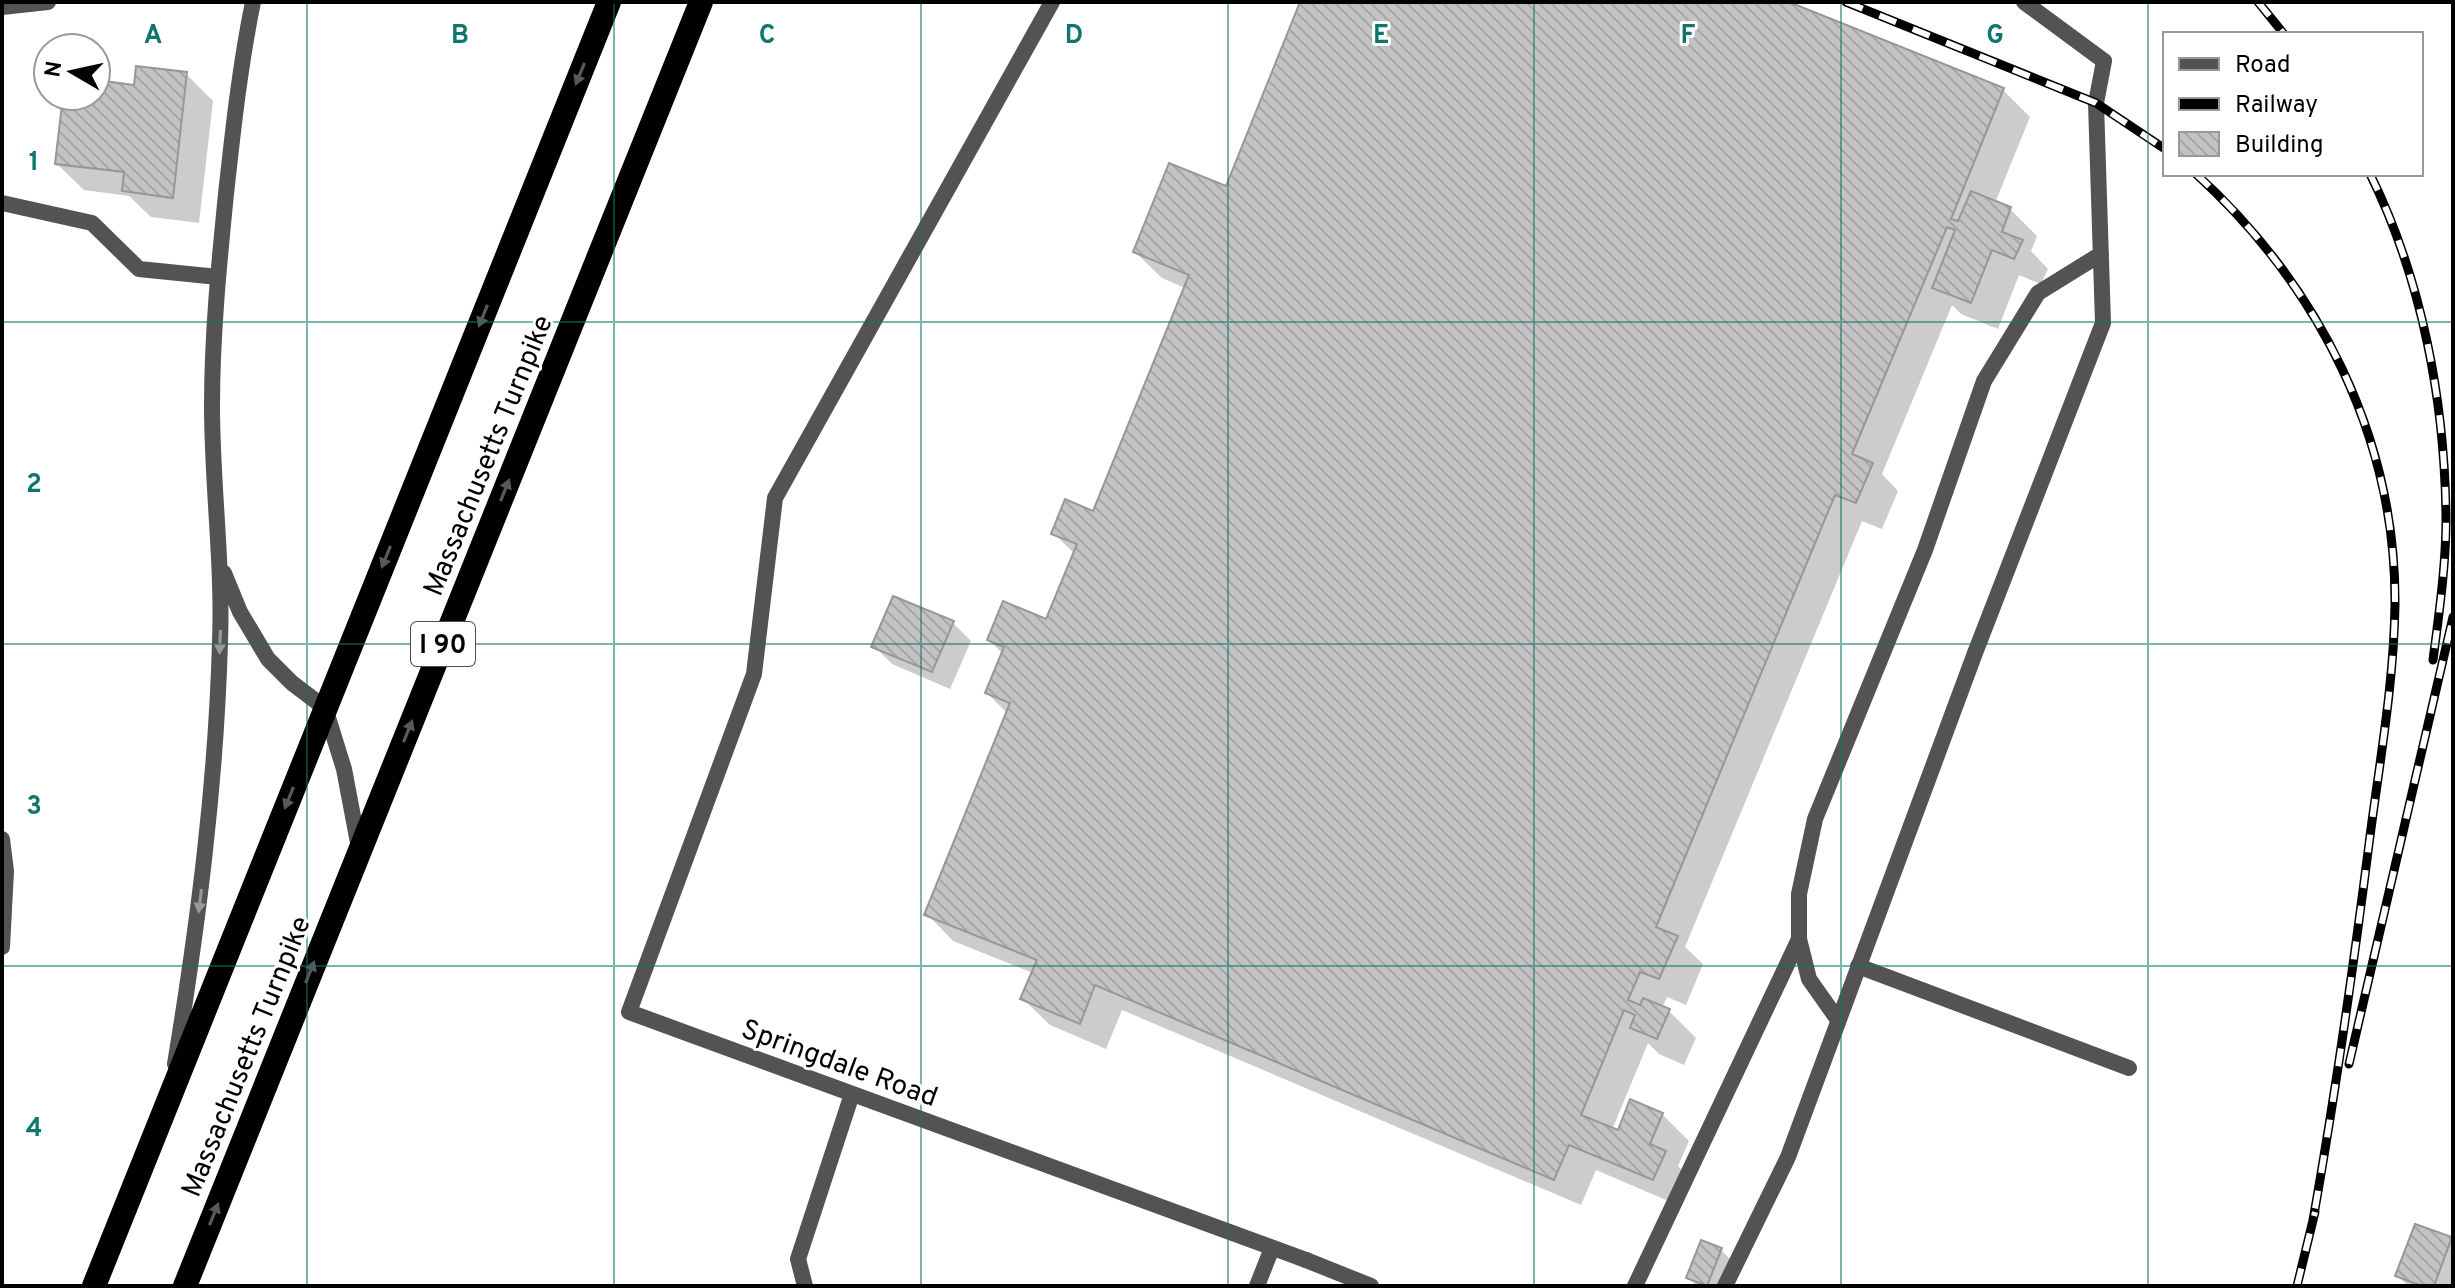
<svg xmlns="http://www.w3.org/2000/svg" width="2455" height="1288" font-family="Overpass,sans-serif">
	<style>
		.shadow { fill: #0003 }
		.building { fill: url(#building-back-hatch); stroke: #979797; stroke-width: 2 }
		.lines { fill: none; stroke-linecap: round; stroke-linejoin: round }
		.service { stroke: #535353; stroke-width: 16 }
		.minor { stroke: #535353; stroke-width: 16 }
		.motorway { stroke: #000; stroke-width: 24 }
		.rail-casing { stroke: #000; stroke-width: 9 }
		.rail { stroke: #fff; stroke-width: 6; stroke-dasharray: 18; stroke-linecap: butt }
		.oneway { fill: #595959 }
		.oneway2 { fill: #989898 }
		.grid { fill: none; stroke: #0f766e; stroke-width: 2; stroke-opacity: 0.55 }
		.labels { text-anchor: middle; stroke-width: 6; stroke-linejoin: round; paint-order: stroke }
		.shield { fill: #fff; stroke: #4c4c4c; stroke-width: 2 }
		.shield-label { font-size: 26px; font-weight: bold; fill: #000 }
		.street-label { font-size: 28px; fill: #000; stroke: #fff }
		.grid-label { font-size: 26px; text-anchor: middle; font-weight: bold; fill: #0f766e; stroke: #fff; stroke-width: 6; stroke-linejoin: round; paint-order: stroke }
	</style>
	<defs>
		<pattern id="building-back-hatch" width="6" height="6" patternUnits="userSpaceOnUse" patternTransform="scale(2)"><rect width="6" height="6" fill="#c3c3c3"/><path d="M-1 5l2 2M0 0l6 6M5-1l2 2" fill="none" stroke="#a6a6a6"/></pattern>
	</defs>
	<rect width="100%" height="100%" fill="#fff"/>
	<!-- shadow -->
	<path class="shadow" d="M1302,2H1785L2003,90L2030,117L1995,203L2010,209L2037,236L2031,251L2048,269L2041,284L2019,275L1998,329L1961,314L1952,305L1882,474L1898,491L1882,529L1862,521L1685,947L1703,964L1686,1005L1667,997L1662,1008L1669,1011L1696,1038L1684,1065L1659,1054L1648,1043L1612,1130L1619,1133L1662,1114L1689,1141L1678,1166L1691,1179L1680,1206L1596,1170L1581,1205L1122,1010L1106,1049L1050,1025L1023,999L1033,973L953,941L927,914L1008,714L987,693L1003,654L989,640L1047,622L1075,554L1053,533L1094,514L1185,288L1162,278L1135,252L1227,189Z
		M186,74L213,101L199,223L151,217L129,196L84,190L57,164L65,96H96V82L136,87Z
		M953,623L971,641L950,689L892,664L874,646Z
		M2451,1239L2453,1241V1286H2408L2398,1276Z
		M1721,1250L1730,1259L1718,1286H1697L1688,1277Z"/>
	<!-- building -->
	<path class="building" d="M1300,2H1789L2004,88L1951,219L1958,221L1971,191L2011,207L2002,232L2023,240L2014,259L1992,250L1971,303L1932,288L1955,230L1947,227L1852,454L1873,463L1856,503L1835,495L1656,927L1678,936L1659,979L1640,972L1628,1000L1640,1005L1643,998L1670,1009L1657,1039L1630,1028L1635,1015L1624,1010L1581,1115L1618,1130L1630,1099L1663,1113L1650,1144L1666,1151L1653,1180L1569,1145L1554,1180L1095,985L1080,1024L1020,999L1037,960L924,915L1010,703L985,693L1004,647L987,640L1003,601L1046,619L1077,544L1051,534L1065,499L1093,511L1189,275L1133,252L1169,163L1226,186Z
		M136,66L187,72L173,198L122,191L124,172L55,164L63,96H96V80L134,85Z
		M893,596L954,621L932,672L871,647Z
		M2415,1224L2452,1237L2434,1286H2422L2395,1276Z
		M1701,1240L1722,1248L1707,1286L1686,1278Z"/>
	<g class="lines">
		<!-- service -->
		<path class="service" d="M1052,2L775,498L754,674L629,1012L1306,1260
			M2,7L48,2
			M2,203L92,223L139,269L218,277
			M224,573L240,612L268,659L292,683L325,708L344,769L359,848
			M1858,966L2129,1068
			M1838,1020L1809,979L1799,939V894L1815,819L1925,550L1984,381L2038,293L2101,254
			M175,1064C198,924 216,785 220,642C223,563 212,485 212,406C212,335 219,264 226,194C233,130 240,65 253,2
			M805,1286L798,1259L852,1094
			M1257,1286L1272,1248
			M1635,1286L1799,939
			M1725,1286L1788,1157L1975,653L2103,323L2096,103L2104,61L2024,2"/>
		<!-- minor -->
		<path class="minor" d="M2,839L6,871L2,947
			M1306,1260L1371,1286"/>
		<!-- motorway -->
		<path class="motorway" d="M94,1286L609,2
			M185,1286L701,2"/>
		<defs>
			<path id="rail" d="M1846,2L2096,103L2165,149
				M2258,2L2284,34
				M2196,174C2318,285 2396,437 2395,604C2394,684 2379,765 2369,844C2353,970 2335,1096 2313,1220
				M2370,174C2422,279 2445,402 2446,519C2446,566 2439,613 2433,660
				M2349,1064L2453,617
				M2297,1286L2315,1212"/>
		</defs>
		<!-- rail casing -->
		<use href="#rail" class="rail-casing"/>
		<!-- rail -->
		<use href="#rail" class="rail"/>
	</g>
	<!-- one-way arrows -->
	<defs><path id="oneway-solid" d="M-6-.8H1V-3.2L6.5 0L1 3.2V.8H-6Z" transform="scale(2)"/></defs>
	<g class="oneway">
		<use href="#oneway-solid" transform="translate(580 74) rotate(112)"/>
		<use href="#oneway-solid" transform="translate(483 316) rotate(112)"/>
		<use href="#oneway-solid" transform="translate(505 490) rotate(-68)"/>
		<use href="#oneway-solid" transform="translate(386 557) rotate(112)"/>
		<use href="#oneway-solid" transform="translate(408 731) rotate(-68)"/>
		<use href="#oneway-solid" transform="translate(289 798) rotate(112)"/>
		<use href="#oneway-solid" transform="translate(310 972) rotate(-68)"/>
		<use href="#oneway-solid" transform="translate(214 1214) rotate(-68)"/>
	</g>
	<g class="oneway2">
		<use href="#oneway-solid" transform="translate(220 642) rotate(92)"/>
		<use href="#oneway-solid" transform="translate(200 901) rotate(97)"/>
	</g>
	<!-- grid -->
	<path class="grid" d="M307,2V1286M614,2V1286M921,2V1286M1228,2V1286M1534,2V1286M1841,2V1286M2148,2V1286M2,322H2453M2,644H2453M2,966H2453"/>
	<g class="labels">
		<!-- shield labels -->
		<rect class="shield" x="411" y="622" width="64" height="44" rx="6"/>
		<g class="shield-label">
			<text x="443" y="653">I 90</text>
		</g>
		<!-- street labels -->
		<g class="street-label">
			<text transform="translate(487 455) rotate(-68)" y="10">Massachusetts Turnpike</text>
			<text transform="translate(245 1056) rotate(-68)" y="10">Massachusetts Turnpike</text>
			<text transform="translate(840 1062) rotate(20)" y="10">Springdale Road</text>
		</g>
	</g>
	<g class="grid-label">
		<text x="153" y="43">A</text>
		<text x="460" y="43">B</text>
		<text x="767" y="43">C</text>
		<text x="1074" y="43">D</text>
		<text x="1381" y="43">E</text>
		<text x="1688" y="43">F</text>
		<text x="1995" y="43">G</text>
		<text x="34" y="170">1</text>
		<text x="34" y="492">2</text>
		<text x="34" y="814">3</text>
		<text x="34" y="1136">4</text>
	</g>
	<!-- border -->
	<rect width="2455" height="1288" fill="none" stroke="#000000" stroke-width="8"/>
	<!-- legend -->
	<rect x="2163" y="32" width="260" height="144" fill="#ffffff" stroke="#999999" stroke-width="2"/>
	<rect x="2179" y="58" width="40" height="12" fill="#535353" stroke="#999999" stroke-width="2"/>
	<text x="2235" y="72" font-size="24" fill="#000000">Road</text>
	<rect x="2179" y="98" width="40" height="12" fill="#000000" stroke="#999999" stroke-width="2"/>
	<text x="2235" y="112" font-size="24" fill="#000000">Railway</text>
	<rect x="2179" y="132" width="40" height="24" fill="url(#building-back-hatch)" stroke="#999999" stroke-width="2"/>
	<text x="2235" y="152" font-size="24" fill="#000000">Building</text>
	<!-- north arrow -->
	<g transform="translate(72 72) rotate(279)"><circle r="38" fill="#ffffff" stroke="#999999" stroke-width="2"/>
	<path d="M0-6L14 30L0 20L-14 30Z" fill="#000000"/>
	<text y="-12" font-size="22" font-weight="bold" text-anchor="middle" fill="#000000">N</text>
	</g>
</svg>
